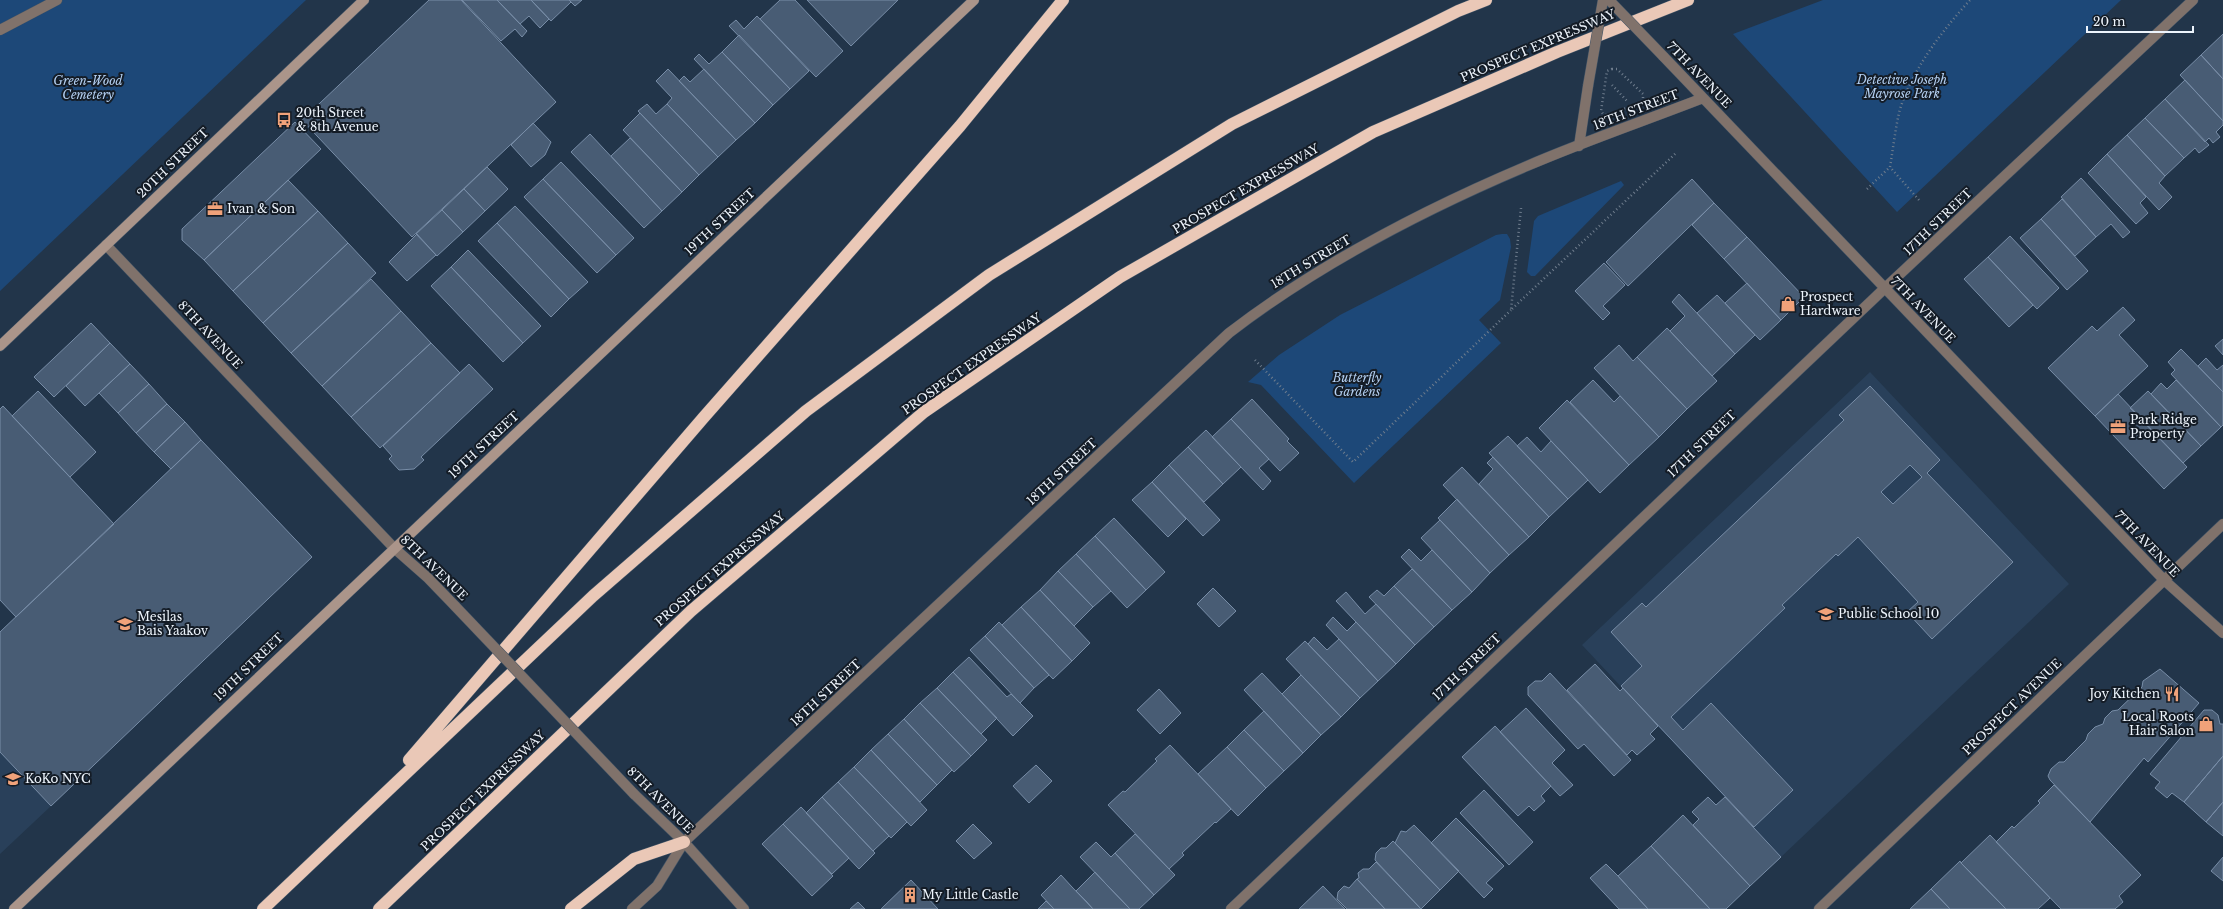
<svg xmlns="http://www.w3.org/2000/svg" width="2223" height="909" font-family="'Libre Baskerville',serif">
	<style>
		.built { fill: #29405a }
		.green { fill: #1d4878 }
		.building { fill: #485c74; stroke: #788da7; fill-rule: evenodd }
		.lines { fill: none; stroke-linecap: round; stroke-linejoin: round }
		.service-casing { stroke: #425466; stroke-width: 11 }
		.pedestrian-casing { stroke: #425466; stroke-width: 11 }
		.minor-casing { stroke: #425466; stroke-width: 11 }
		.tertiary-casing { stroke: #425466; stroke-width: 11 }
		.secondary-casing { stroke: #425466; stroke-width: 11 }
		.motorway-casing { stroke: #425466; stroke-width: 13 }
		.path { stroke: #707e8e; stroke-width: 2.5; stroke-dasharray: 1 3; stroke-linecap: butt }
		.service { stroke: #80726b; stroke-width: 10 }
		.pedestrian { stroke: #80726b; stroke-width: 10 }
		.minor { stroke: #80726b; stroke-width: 10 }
		.tertiary { stroke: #80726b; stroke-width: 10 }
		.secondary { stroke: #ab958a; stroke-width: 10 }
		.motorway { stroke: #eac8b7; stroke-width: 12 }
		.pedestrian-bridge-casing { stroke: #425466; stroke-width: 11; stroke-linecap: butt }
		.tertiary-bridge-casing { stroke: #425466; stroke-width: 11; stroke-linecap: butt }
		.pedestrian-bridge { stroke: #80726b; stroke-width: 10 }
		.tertiary-bridge { stroke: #80726b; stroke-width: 10 }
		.labels { text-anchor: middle; stroke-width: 4; stroke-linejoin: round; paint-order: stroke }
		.street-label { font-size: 12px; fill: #edf4fc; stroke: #141c26 }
		.park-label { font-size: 12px; font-style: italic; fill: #b4d0f2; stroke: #141c26 }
		.poi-label { font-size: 12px; fill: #edf4fc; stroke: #141c26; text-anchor: start }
	</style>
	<rect width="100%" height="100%" fill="#22354a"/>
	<!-- built -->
	<path class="built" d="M1870,372L2069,584L1781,857L1582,645Z
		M0,752L51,806L0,854Z"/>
	<!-- green -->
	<path class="green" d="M0,0H306L0,291Z
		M1823,0H2121L1897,212L1733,34Z
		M1621,181L1624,185L1535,276H1531L1527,272L1534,221L1538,216Z
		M1502,234H1507L1510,239L1511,247L1500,300L1479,320L1501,343L1354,483L1261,385L1248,382L1279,355L1340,315L1496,235Z"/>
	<!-- building -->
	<path class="building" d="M429,0H461L556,102L412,237L302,120Z
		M462,0H497L527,31L522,37L515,29L501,41Z
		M497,0H531L549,19L540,28L529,16L520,24Z
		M531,0H569L571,2L551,21Z
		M569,0H582L575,6Z
		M780,0H795L843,51L816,77L760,19Z
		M807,0H898L851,46Z
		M757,16L809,71L790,89L729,26L736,20L744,29Z
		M2223,34V79L2201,55Z
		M739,35L790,89L773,105L722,52Z
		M722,52L773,105L755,123L694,59L699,54L709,64Z
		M2201,55L2223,79V121L2180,75Z
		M668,69L736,140L718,157L667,104L672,98L656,81Z
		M704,69L755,123L736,140L679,81L684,76L690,82Z
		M2185,80L2223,121V125L2216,132L2220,137L2213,143L2209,138L2205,142L2165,99Z
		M2165,99L2209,145L2199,153L2195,148L2184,158L2145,118Z
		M647,104L656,114L667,104L718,157L699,175L638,111Z
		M640,113L699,175L682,192L623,130Z
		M2145,118L2184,158L2165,176L2127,135Z
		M295,122L321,149L204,260L182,240V229Z
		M533,123L551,142L545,155L531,167L511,145Z
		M590,134L662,211L644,228L571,152Z
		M2127,135L2165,176L2159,183L2172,197L2159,210L2107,154Z
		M630,138L682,192L662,211L611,156Z
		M2107,154L2146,197L2140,203L2148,213L2136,224L2088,173Z
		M561,162L634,238L616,255L543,179Z
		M487,167L508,189L485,211L464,189Z
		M2081,178L2130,232L2123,238L2111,224L2096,237L2061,197Z
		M543,179L616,255L597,273L524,197Z
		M1692,179L1714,203L1628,286L1606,262Z
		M288,180L318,211L233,291L204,260Z
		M464,189L485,211L463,232L442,210Z
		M2062,199L2096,237L2075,256L2041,219Z
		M1714,203L1747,237L1724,259L1692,225Z
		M515,206L588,282L569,299L497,223Z
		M442,210L463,232L437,256L416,234Z
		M318,211L348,243L263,323L233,291Z
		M2041,219L2088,271L2067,290L2020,238Z
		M497,223L569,299L551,317L478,241Z
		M417,234L436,255L407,281L389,262Z
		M2010,236L2059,288L2037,309L1988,257Z
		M1747,237L1804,297L1781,320L1724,259Z
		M348,243L376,273L291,353L263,323Z
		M468,250L541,326L523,343L451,267Z
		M1988,257L2033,305L2009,327L1964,279Z
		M1604,263L1625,285L1603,306L1610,313L1603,320L1575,291Z
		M451,267L523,343L503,362L431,286Z
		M371,279L401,311L322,386L291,353Z
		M1747,283L1781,320L1760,340L1725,303Z
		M1679,294L1735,354L1712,376L1670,331L1685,316L1672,302Z
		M1717,295L1755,335L1735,354L1697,313Z
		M2123,307L2135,320L2119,335L2148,366L2095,416L2048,368L2092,326L2097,331Z
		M401,311L431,343L351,417L322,386Z
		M91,323L110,343L54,397L34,377Z
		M1667,328L1717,381L1687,409L1637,357Z
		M2223,339V355L2215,346Z
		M110,343L130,364L85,406L66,386Z
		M431,343L460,373L380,448L351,417Z
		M1619,345L1633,361L1637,357L1687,409L1659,437L1594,368Z
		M2181,349L2223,392V425L2221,427L2171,374L2175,370L2168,362Z
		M2206,358L2217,370L2223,365V392L2198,366Z
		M130,364L149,384L118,413L99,393Z
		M469,364L493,389L421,457L424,460L414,469L399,470L389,459L392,456L383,446Z
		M1593,380L1614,402L1620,396L1659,437L1629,465L1570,402Z
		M2176,380L2221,427L2201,446L2151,394L2161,383L2167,389Z
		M149,384L167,404L136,433L118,413Z
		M1870,386L1940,460L1927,473L2013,562L1932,639L1907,612L1918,602L1858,537L1838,556L1836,554L1782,605L1785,608L1671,717L1683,730L1711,703L1793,790L1754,827L1621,686L1642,666L1611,632L1642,603L1646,607L1844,420L1839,415ZM1910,465L1922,477L1893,504L1881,492Z
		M38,391L96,452L70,477L12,416Z
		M2148,391L2201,446L2183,463L2130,408Z
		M2118,394L2187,467L2164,489L2095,416Z
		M1252,399L1289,439L1287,441L1299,453L1280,471L1231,419Z
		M1567,400L1629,465L1600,493L1539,428Z
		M167,404L185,422L154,452L136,433Z
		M3,406L114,524L16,617L0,600V409Z
		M1231,419L1269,459L1259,468L1271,481L1263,490L1212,437Z
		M185,422L201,440L171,469L154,452Z
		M1206,430L1241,467L1223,484L1188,447Z
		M1508,436L1568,499L1549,517L1489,453Z
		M1527,437L1541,452L1551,441L1588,480L1568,499L1517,446Z
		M201,440L312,557L51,806L0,752V632Z
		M1188,447L1223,484L1204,502L1169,465Z
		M1493,457L1549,517L1529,537L1479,484L1493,469L1487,463Z
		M1169,465L1220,520L1203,536L1152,482Z
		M1462,467L1529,537L1509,555L1443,485Z
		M1152,482L1186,519L1168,537L1132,500Z
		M1457,499L1509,555L1490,573L1438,518Z
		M1114,518L1165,572L1146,590L1095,536Z
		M1440,520L1490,573L1472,592L1421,538Z
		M1095,536L1146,590L1127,608L1076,554Z
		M1409,549L1421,561L1432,550L1472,592L1452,610L1401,557Z
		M1076,554L1111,591L1093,607L1058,571Z
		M1412,569L1452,610L1434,627L1394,586Z
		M1058,571L1093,607L1074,626L1040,590Z
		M1394,586L1434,627L1415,645L1369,597L1377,590L1384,596Z
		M1213,588L1236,611L1219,627L1197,604Z
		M1040,590L1090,643L1072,661L1021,607Z
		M1346,592L1365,614L1376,604L1415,645L1396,664L1336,601Z
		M1021,607L1072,661L1053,679L1002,625Z
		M1333,617L1347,631L1356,622L1396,664L1378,681L1326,625Z
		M999,622L1049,675L1034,688L985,636Z
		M985,636L1034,688L1020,703L970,650Z
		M1314,637L1327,650L1339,639L1378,681L1360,698L1308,644Z
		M1305,641L1360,698L1341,717L1286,659Z
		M969,657L1007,697L1011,694L1033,716L1013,736L953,672Z
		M1595,664L1620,691L1623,688L1658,726L1650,734L1655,739L1637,755L1632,750L1627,755L1567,690Z
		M2160,669L2199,703L2148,762L2144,758L2090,822L2050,780L2048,776L2051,769L2059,762H2064L2086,740L2088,734L2095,727L2103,724L2105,718L2112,711L2118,710L2142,687L2143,681Z
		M953,672L997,718L981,734L937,688Z
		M1262,673L1321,735L1303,753L1244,690Z
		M1550,673L1631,760L1614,776L1584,744L1578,749L1528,695V687L1535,681H1542Z
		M1301,675L1341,717L1321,735L1282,694Z
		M937,688L987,740L971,756L920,703Z
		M1159,689L1181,713L1160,734L1137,710Z
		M920,703L971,756L954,772L904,719Z
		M1526,708L1565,750L1552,763L1573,785L1560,796L1500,732Z
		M2204,710H2212L2218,715L2220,724H2223V756L2184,802L2172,793L2167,798L2155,788L2160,782L2150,774Z
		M1264,711L1303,753L1284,771L1244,730Z
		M904,719L952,770L937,785L888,734Z
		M1495,726L1551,786L1541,796L1545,801L1534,811L1529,806L1518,816L1462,757Z
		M1244,730L1284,771L1266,788L1227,747Z
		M888,734L937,785L920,802L871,750Z
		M1170,745L1231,809L1216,823L1215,822L1182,853L1184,855L1169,869L1108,805L1123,791L1125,792L1157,761L1155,759Z
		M1227,747L1266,788L1238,816L1198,774Z
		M871,750L927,810L911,826L854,767Z
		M2223,756V802L2206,822L2184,802Z
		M1036,765L1052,781L1029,803L1013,786Z
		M854,767L907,822L891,838L838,782Z
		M838,782L889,836L873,851L822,797Z
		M2054,785L2141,875L2119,896L2123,902L2115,909H2061L1996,842L2012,826L2014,828L2040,803L2038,801Z
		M1484,790L1533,842L1509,865L1460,813Z
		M822,797L875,853L859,869L806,813Z
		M1708,797L1716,805L1725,797L1781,857L1750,886L1693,825L1699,819L1692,812Z
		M2223,802V836L2206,822Z
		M801,807L849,858L832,874L783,824Z
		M1683,815L1750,886L1726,909H1710L1651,846Z
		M1456,818L1504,866L1486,883L1493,889L1484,898L1431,843Z
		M783,824L833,876L812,896L762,844Z
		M973,824L992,843L974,859L956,841Z
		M1414,825L1459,871L1440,890L1395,843L1401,831L1406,832Z
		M1135,834L1175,875L1154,895L1115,853Z
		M1990,835L2050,898L2038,909H2006L1961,863Z
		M1393,841L1440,890L1421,909L1375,860L1376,853L1381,848H1386Z
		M1096,842L1111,857L1115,853L1154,895L1139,909H1130L1080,857Z
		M1651,846L1710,909H1648L1618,876Z
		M2223,857V881L2211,871Z
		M1960,861L1961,863L2006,909H1950L1931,889Z
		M1376,862L1421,909H1385L1357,879L1359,878L1358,873L1363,869H1369Z
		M1606,864L1618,876L1648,909H1619L1590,878Z
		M1095,872L1106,884L1130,909H1093L1087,902L1076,891Z
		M1061,875L1072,887L1093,909H1054L1041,895Z
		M1357,879L1385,909H1347L1337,899L1338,892L1344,886L1349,888Z
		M911,880L938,909H881Z
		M1323,886L1345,909H1299Z
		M1931,889L1950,909H1910Z
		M1046,901L1054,909H1038Z
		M858,902L865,909H850Z"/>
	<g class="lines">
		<defs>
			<path id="service" d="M0,30L57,0"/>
			<path id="pedestrian" d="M394,548L428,578L455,606
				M634,794L684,842"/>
			<path id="minor" d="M106,245L394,548
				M632,909L657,886L684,842L744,909
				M1231,909L1885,288"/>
			<path id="tertiary" d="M1663,56L2164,580L2223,633
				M1579,146L1588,86
				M1885,288L2193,0
				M684,842L1229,333C1320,263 1423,210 1527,166C1585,141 1644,121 1703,98
				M1819,909L2223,524"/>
			<path id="secondary" d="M0,346L364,0
				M14,909L974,0"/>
			<path id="motorway" d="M409,760L704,417L960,126L1063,0
				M263,909L593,596L806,411L989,275L1232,124L1458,11L1486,0
				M379,909L691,611L924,412L1120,277L1373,132L1557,52L1688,0
				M571,909L634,859L684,842"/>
		</defs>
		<!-- service casing -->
		<use href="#service" class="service-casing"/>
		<!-- pedestrian casing -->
		<use href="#pedestrian" class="pedestrian-casing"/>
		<!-- minor casing -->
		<use href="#minor" class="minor-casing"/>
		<!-- tertiary casing -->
		<use href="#tertiary" class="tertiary-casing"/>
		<!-- secondary casing -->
		<use href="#secondary" class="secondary-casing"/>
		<!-- motorway casing -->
		<use href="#motorway" class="motorway-casing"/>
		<!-- path -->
		<path class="path" d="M1612,69H1617L1643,94V102L1607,115L1603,114L1601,111L1607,71Z
			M1612,85L1628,102
			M1867,189L1890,167
			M1919,200L1890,167C1893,149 1895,131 1899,113C1910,72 1942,31 1970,0
			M1521,208L1511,310L1677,152
			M1255,360L1353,462L1511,310"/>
		<!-- service -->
		<use href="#service" class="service"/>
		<!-- pedestrian -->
		<use href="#pedestrian" class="pedestrian"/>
		<!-- minor -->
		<use href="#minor" class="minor"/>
		<!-- tertiary -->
		<use href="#tertiary" class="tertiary"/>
		<!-- secondary -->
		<use href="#secondary" class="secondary"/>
		<!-- motorway -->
		<use href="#motorway" class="motorway"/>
		<defs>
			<path id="pedestrian-bridge" d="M455,606L634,794"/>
			<path id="tertiary-bridge" d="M1609,0L1663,56
				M1588,86L1603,0"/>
		</defs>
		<!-- pedestrian-bridge casing -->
		<use href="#pedestrian-bridge" class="pedestrian-bridge-casing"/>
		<!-- tertiary-bridge casing -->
		<use href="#tertiary-bridge" class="tertiary-bridge-casing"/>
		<!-- pedestrian-bridge -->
		<use href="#pedestrian-bridge" class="pedestrian-bridge"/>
		<!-- tertiary-bridge -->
		<use href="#tertiary-bridge" class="tertiary-bridge"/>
	</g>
	<!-- icons -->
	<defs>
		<symbol id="bus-bare" viewBox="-9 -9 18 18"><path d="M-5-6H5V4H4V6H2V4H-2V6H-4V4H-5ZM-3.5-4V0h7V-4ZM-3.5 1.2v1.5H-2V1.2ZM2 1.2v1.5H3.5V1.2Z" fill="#f0a27a" stroke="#141c26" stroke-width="2.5" paint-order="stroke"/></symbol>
		<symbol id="office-bare" viewBox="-9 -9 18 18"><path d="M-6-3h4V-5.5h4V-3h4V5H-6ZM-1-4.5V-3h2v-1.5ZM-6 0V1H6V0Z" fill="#f0a27a" stroke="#141c26" stroke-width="2.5" paint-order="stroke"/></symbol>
		<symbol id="shop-bare" viewBox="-9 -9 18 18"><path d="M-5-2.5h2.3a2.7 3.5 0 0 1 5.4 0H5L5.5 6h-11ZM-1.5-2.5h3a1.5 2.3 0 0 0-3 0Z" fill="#f0a27a" stroke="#141c26" stroke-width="2.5" paint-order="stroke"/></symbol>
		<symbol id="school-bare" viewBox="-9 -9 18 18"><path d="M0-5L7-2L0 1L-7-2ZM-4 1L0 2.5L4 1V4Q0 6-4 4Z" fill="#f0a27a" stroke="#141c26" stroke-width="2.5" paint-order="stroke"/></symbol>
		<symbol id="restaurant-bare" viewBox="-9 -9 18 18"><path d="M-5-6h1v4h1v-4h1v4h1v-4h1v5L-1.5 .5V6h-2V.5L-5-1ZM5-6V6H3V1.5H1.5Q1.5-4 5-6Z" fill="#f0a27a" stroke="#141c26" stroke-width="2.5" paint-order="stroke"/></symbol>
		<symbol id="building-bare" viewBox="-9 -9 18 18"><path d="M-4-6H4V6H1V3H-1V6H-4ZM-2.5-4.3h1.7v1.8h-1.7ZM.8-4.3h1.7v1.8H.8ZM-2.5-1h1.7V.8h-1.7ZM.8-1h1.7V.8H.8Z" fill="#f0a27a" stroke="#141c26" stroke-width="2.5" paint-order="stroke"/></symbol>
	</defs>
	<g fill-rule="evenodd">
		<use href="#bus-bare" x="273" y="109" width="22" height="22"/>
		<use href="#office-bare" x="204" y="198" width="22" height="22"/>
		<use href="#shop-bare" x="1777" y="293" width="22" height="22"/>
		<use href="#office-bare" x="2107" y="416" width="22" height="22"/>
		<use href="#school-bare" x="1815" y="603" width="22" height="22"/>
		<use href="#school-bare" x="114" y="613" width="22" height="22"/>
		<use href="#restaurant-bare" x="2161" y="683" width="22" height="22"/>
		<use href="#shop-bare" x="2195" y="713" width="22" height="22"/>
		<use href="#school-bare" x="2" y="768" width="22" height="22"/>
		<use href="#building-bare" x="899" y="884" width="22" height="22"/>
	</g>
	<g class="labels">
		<!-- street labels -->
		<g class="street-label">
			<text transform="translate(1538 46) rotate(-23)" y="4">PROSPECT EXPRESSWAY</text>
			<text transform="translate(1699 75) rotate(46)" y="4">7TH AVENUE</text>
			<text transform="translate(1636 110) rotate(-21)" y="4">18TH STREET</text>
			<text transform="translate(173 163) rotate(-44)" y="4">20TH STREET</text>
			<text transform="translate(1246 189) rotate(-30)" y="4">PROSPECT EXPRESSWAY</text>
			<text transform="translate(720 222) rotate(-43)" y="4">19TH STREET</text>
			<text transform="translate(1938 222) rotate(-44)" y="4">17TH STREET</text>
			<text transform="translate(1311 262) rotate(-31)" y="4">18TH STREET</text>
			<text transform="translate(1923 310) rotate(46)" y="4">7TH AVENUE</text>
			<text transform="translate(210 335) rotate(47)" y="4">8TH AVENUE</text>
			<text transform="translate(972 364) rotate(-35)" y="4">PROSPECT EXPRESSWAY</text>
			<text transform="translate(1702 444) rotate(-44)" y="4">17TH STREET</text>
			<text transform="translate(484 445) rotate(-43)" y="4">19TH STREET</text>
			<text transform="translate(1062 472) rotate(-43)" y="4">18TH STREET</text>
			<text transform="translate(2147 544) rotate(46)" y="4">7TH AVENUE</text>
			<text transform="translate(434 568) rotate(44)" y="4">8TH AVENUE</text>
			<text transform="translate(720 569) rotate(-41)" y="4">PROSPECT EXPRESSWAY</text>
			<text transform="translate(249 667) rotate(-44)" y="4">19TH STREET</text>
			<text transform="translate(1467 667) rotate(-44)" y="4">17TH STREET</text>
			<text transform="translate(826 693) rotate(-43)" y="4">18TH STREET</text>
			<text transform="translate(2012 707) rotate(-44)" y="4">PROSPECT AVENUE</text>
			<text transform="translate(483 791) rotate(-44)" y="4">PROSPECT EXPRESSWAY</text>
			<text transform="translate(660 800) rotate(45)" y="4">8TH AVENUE</text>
		</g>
		<!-- park labels -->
		<g class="park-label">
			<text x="1902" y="84">Detective Joseph<tspan x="1902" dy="14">Mayrose Park</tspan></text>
			<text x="88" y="85">Green-Wood<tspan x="88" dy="14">Cemetery</tspan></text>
			<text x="1357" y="382">Butterfly<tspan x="1357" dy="14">Gardens</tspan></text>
		</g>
		<!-- poi labels -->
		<g class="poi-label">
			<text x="296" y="117">20th Street<tspan x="296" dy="14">&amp; 8th Avenue</tspan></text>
			<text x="227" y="213">Ivan &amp; Son</text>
			<text x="1800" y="301">Prospect<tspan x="1800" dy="14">Hardware</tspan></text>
			<text x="2130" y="424">Park Ridge<tspan x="2130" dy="14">Property</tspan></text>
			<text x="1838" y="618">Public School 10</text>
			<text x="137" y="621">Mesilas<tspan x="137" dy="14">Bais Yaakov</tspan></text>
			<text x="2160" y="698" text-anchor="end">Joy Kitchen</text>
			<text x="2194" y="721" text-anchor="end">Local Roots<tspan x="2194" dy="14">Hair Salon</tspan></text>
			<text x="25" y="783">KoKo NYC</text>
			<text x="922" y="899">My Little Castle</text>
		</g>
	</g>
	<!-- scale -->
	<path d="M2087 26v6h106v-6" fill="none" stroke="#edf4fc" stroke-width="2"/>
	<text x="2093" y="26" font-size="12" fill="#edf4fc" stroke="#141c26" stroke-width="3" paint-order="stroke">20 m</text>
</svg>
